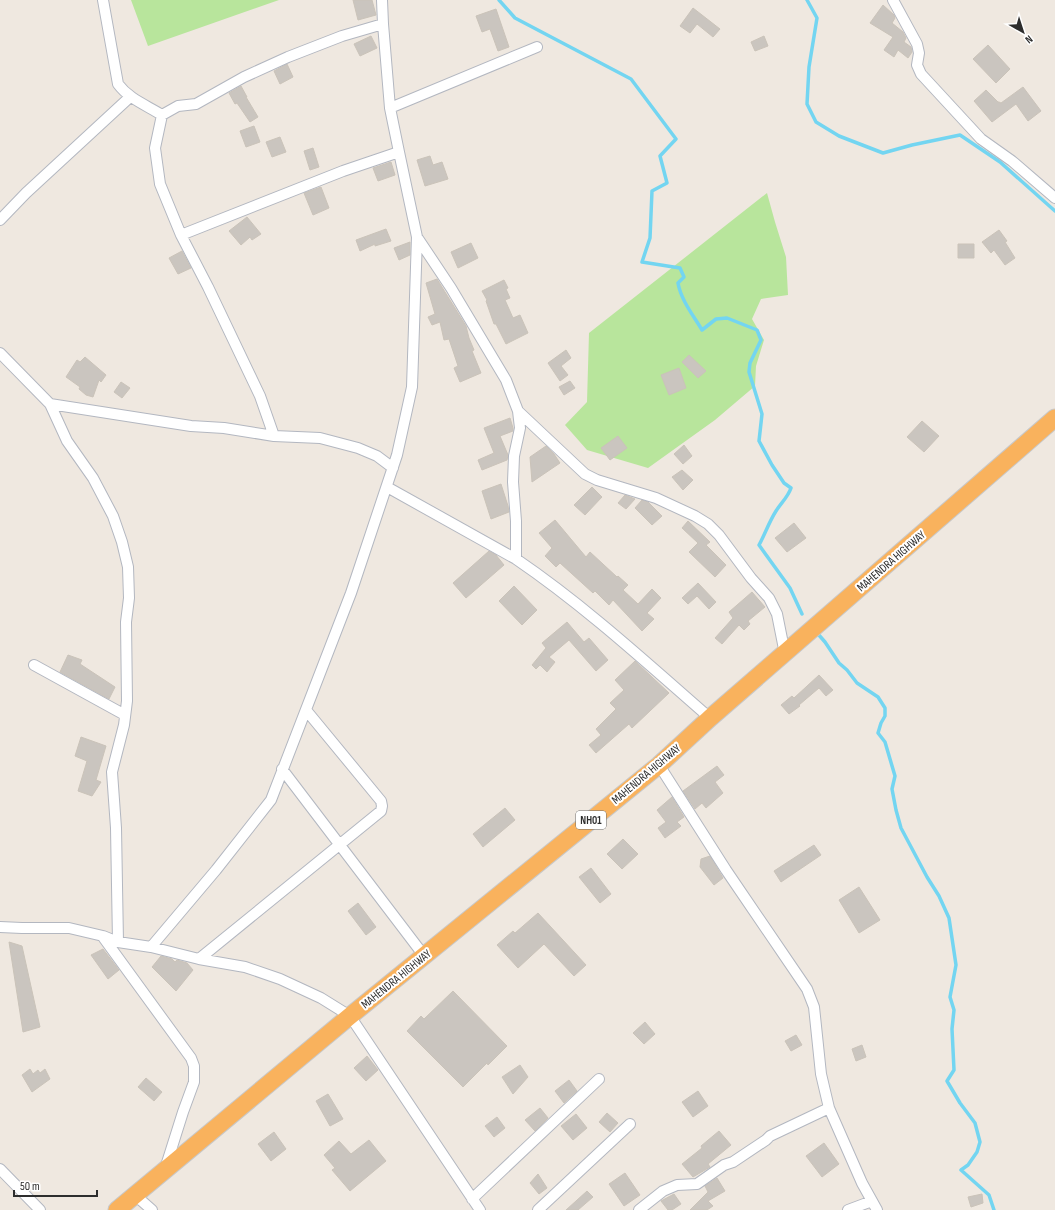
<svg xmlns="http://www.w3.org/2000/svg" width="1055" height="1210" font-family="'Sofia Sans Condensed',sans-serif">
	<style>
		.grass { fill: #b8e59c }
		.lines { fill: none; stroke-linecap: round; stroke-linejoin: round }
		.stream { stroke: #73d5f1; stroke-width: 3.5 }
		.building { fill: #cac5bf; stroke: #cac3b9 }
		.minor-casing { stroke: #b3b7c0; stroke-width: 12 }
		.trunk-casing { stroke: #c8c8c8; stroke-width: 19 }
		.minor { stroke: #fff; stroke-width: 10 }
		.trunk { stroke: #f9b25d; stroke-width: 17 }
		.labels { text-anchor: middle; stroke-width: 4; stroke-linejoin: round; paint-order: stroke }
		.shield { fill: #fff; stroke: #6c6c6c; stroke-width: 1 }
		.shield-label { font-size: 11px; font-weight: bold; fill: #2d2d2d }
		.street-label { font-size: 12px; fill: #2d2d2d; stroke: #fff }
	</style>
	<rect width="100%" height="100%" fill="#efe8e0"/>
	<!-- grass -->
	<path class="grass" d="M131,0H279L148,46Z
		M767,193L775,222L786,257L788,295L761,299L752,319L764,340L756,366L755,386L715,420L648,468L587,450L565,425L587,402L589,333Z"/>
	<g class="lines">
		<!-- stream -->
		<path class="stream" d="M499,0L515,18L631,79L676,139L660,156L667,183L652,191L650,238L642,262L680,268L684,277L678,283C681,300 693,315 702,330L716,319L727,318L757,330L761,340L750,363L749,372L762,414L759,441L772,465L784,483L791,488C788,497 781,503 776,511C769,522 765,534 759,545L790,588L802,614
			M807,0L817,18L809,67L807,104L816,122L839,136L883,153L912,145L960,135L1000,162L1055,211
			M818,634L825,642L839,663L847,670L857,683L878,697L885,708V716L881,723L878,733L885,742L895,776L892,789L896,810L901,828L927,877L939,896L949,918L956,965L950,997L954,1010L952,1029L954,1070L947,1081L960,1103L975,1123L980,1142L977,1152L968,1165L961,1170L989,1195L994,1210"/>
	</g>
	<!-- building -->
	<path class="building" d="M353,0H372L376,15L358,20Z
		M883,5L894,15L895,18L892,23L903,32L906,38L904,42L911,47L912,52L908,58L898,50L894,57L884,50L893,37L870,23Z
		M693,8L720,29L713,37L697,24L690,33L680,26Z
		M496,9L509,47L498,51L490,29L482,32L476,16Z
		M371,36L377,48L360,56L354,44Z
		M764,36L768,46L755,51L751,42Z
		M988,45L1010,69L996,83L973,59Z
		M287,64L293,77L280,84L274,71Z
		M241,86L247,97H246L258,117L250,122L237,103L235,104L229,93Z
		M1023,87L1041,111L1028,121L1016,104L992,122L974,101L986,90L998,102H999L1001,103Z
		M254,126L260,142L246,147L240,131Z
		M280,137L286,152L272,157L266,142Z
		M313,148L319,167L310,170L304,151Z
		M430,156L433,165L442,162L448,179L425,186L417,160Z
		M391,162L395,175L378,181L373,168Z
		M321,187L329,208L313,215L304,193Z
		M247,217L261,234L252,240L250,237L241,245L229,231Z
		M386,229L391,241L375,246V244L360,251L356,240Z
		M999,230L1007,241L1005,242L1015,258L1005,265L994,250L991,253L982,242Z
		M410,242V255L399,260L394,248Z
		M471,243L478,258L458,268L451,252Z
		M958,244H974V258H958Z
		M182,251L191,268L178,274L169,258Z
		M437,279L466,326L469,338L474,350L472,351L481,373L460,382L454,368L458,366L449,339L444,340L440,322L432,325L428,317L435,314L426,283Z
		M504,280L508,288L506,289L510,298L505,300L513,318L520,315L528,333L506,344L496,324H494L486,301L487,300L482,291Z
		M566,350L571,358L561,366L568,375L560,381L548,363Z
		M689,355L706,371L698,378L682,362Z
		M85,357L106,375L101,382L99,380L93,397L86,395L79,389L80,387L66,377L77,360L80,362Z
		M679,368L686,388L669,395L661,375Z
		M570,381L575,388L564,395L559,387Z
		M121,382L130,388L122,398L114,392Z
		M510,418L513,428V431L500,436L508,455L507,460L482,470L478,460L494,453L484,428Z
		M922,421L939,436L924,452L907,437Z
		M618,436L627,448L610,460L601,448Z
		M684,445L692,456L683,464L674,454Z
		M546,446L554,454L560,463L532,482L530,457Z
		M682,470L693,480L683,490L672,477Z
		M501,484L508,506L509,512L491,519L482,491Z
		M592,487L602,497L585,515L574,505Z
		M625,495L635,499L626,509L618,503Z
		M642,500L648,502L662,516L652,525L635,508Z
		M555,520L586,557L590,552L617,577L618,576L628,585L623,590L638,604L652,589L661,598L647,613L654,619L642,631L613,600L609,605L595,591L593,593L560,563L556,567L545,556L552,548L539,533Z
		M688,521L710,542L706,545L726,565L715,577L689,552L698,543L682,528Z
		M794,523L806,538L787,552L775,538Z
		M489,551L496,555L504,565L466,598L453,583Z
		M698,583L716,602L709,609L697,596L688,604L682,598Z
		M514,586L537,610L522,625L499,601Z
		M752,592L765,607L748,621L750,624L744,630L739,625L722,644L715,638L733,618L729,612Z
		M567,622L584,642L589,638L608,660L596,671L569,640L549,657L555,662L547,672L540,665L536,669L532,665L546,648L542,643Z
		M68,655L82,660L80,664L115,687L109,699L60,672Z
		M635,661L669,693L632,728L629,724L596,753L589,745L601,735L596,729L616,709L610,703L624,690L615,680Z
		M819,675L833,690L826,696L819,688L799,705L800,706L789,714L781,705L792,696L794,698Z
		M81,737L106,746L96,780L101,782L92,796L78,791L87,761L75,756Z
		M717,766L724,775L715,782L723,793L706,808L702,803L695,809L683,791Z
		M672,797L684,817L677,822L681,826L665,838L658,828L666,822L657,810Z
		M505,808L515,820L483,847L473,834Z
		M623,839L638,854L622,869L607,854Z
		M814,845L821,855L781,882L774,871Z
		M710,856L723,878L714,885L700,867L701,859Z
		M591,868L611,894L600,903L579,877Z
		M859,887L880,920L859,933L839,900Z
		M358,903L376,927L366,935L348,911Z
		M538,913L586,965L574,976L544,944L518,968L497,945L513,931L515,933Z
		M9,942L22,946L40,1027L23,1032Z
		M103,949L119,970L108,979L91,955Z
		M161,956L172,959L175,962L177,960L187,963L193,970L176,991L152,967Z
		M453,991L507,1046L488,1065L487,1063L463,1087L407,1031L421,1016L424,1019Z
		M645,1022L655,1034L644,1044L633,1033Z
		M796,1035L802,1045L791,1051L785,1041Z
		M862,1045L866,1057L856,1061L852,1049Z
		M367,1056L378,1070L366,1081L354,1068Z
		M520,1065L528,1077L513,1094L502,1077Z
		M30,1069L33,1074L38,1070L40,1073L45,1069L50,1079L32,1092L22,1075Z
		M146,1078L162,1092L154,1101L138,1087Z
		M569,1080L577,1091L564,1103L555,1091Z
		M698,1091L708,1106L693,1117L682,1102Z
		M328,1094L343,1119L330,1126L316,1101Z
		M540,1108L548,1118L535,1131L525,1120Z
		M607,1113L618,1123L610,1132L599,1122Z
		M576,1114L587,1128L573,1140L561,1126Z
		M497,1117L505,1128L494,1137L485,1126Z
		M719,1131L731,1145L708,1164L710,1167L693,1177L682,1164L702,1148L701,1146Z
		M274,1132L286,1149L271,1161L258,1144Z
		M369,1140L386,1161L350,1191L332,1170L335,1168L324,1155L339,1141L351,1154Z
		M824,1143L839,1164L822,1177L806,1156Z
		M625,1173L640,1195L624,1206L609,1184Z
		M538,1174L547,1188L539,1194L530,1183Z
		M717,1178L725,1191L708,1201L713,1206L707,1210H690L708,1192L705,1186Z
		M587,1191L593,1197L578,1210H566Z
		M674,1194L681,1204L672,1210H668L661,1201Z
		M982,1194L983,1203L971,1207L968,1197Z"/>
	<g class="lines">
		<defs>
			<path id="minor" d="M103,0L118,84C129,99 146,105 162,115L155,148L160,184L181,235L208,287L260,396L274,436
				M382,0L383,24L390,108L399,152L417,237L451,288L506,380L518,411L520,428L514,456L513,482L516,521V559C585,606 647,663 710,718
				M893,0L917,44L919,53L917,65L921,74L981,139L1012,161L1055,198
				M390,108L537,47
				M162,115L178,106L196,104L244,77L288,57L342,36L383,24
				M0,220L26,193L130,97
				M181,235L343,171L399,152
				M0,353L50,404L191,426L224,428L274,436L320,438L358,448L377,456L393,468
				M50,404L67,441L93,478L113,516L122,542L128,567L129,598L126,622L127,701L124,725L112,772L116,828L118,942
				M518,411L585,474L597,480L656,498L695,516L708,524L719,535L751,578L769,598L777,614L785,654
				M387,487L516,559
				M34,665L125,715
				M659,765L726,870L807,989L814,1007L821,1074L829,1108L862,1183L877,1210
				M282,769L425,957
				M0,927L22,928H69L103,936L118,942L151,947L199,959L245,967L280,979L321,998L350,1016L480,1210
				M103,937L191,1058L194,1066V1082L183,1112L165,1169
				M151,947L216,870L271,800L351,593L397,455L412,387L417,237
				M199,959L381,811L382,806L381,801L306,710
				M0,1169L40,1210
				M135,1195L152,1210
				M472,1199L599,1079
				M538,1210L630,1124
				M639,1210L663,1191L677,1185L697,1184L724,1165L733,1162L766,1140L770,1136L829,1108
				M848,1210L872,1201"/>
			<path id="trunk" d="M117,1210L350,1016L659,765L710,718L1055,418"/>
		</defs>
		<!-- minor casing -->
		<use href="#minor" class="minor-casing"/>
		<!-- trunk casing -->
		<use href="#trunk" class="trunk-casing"/>
		<!-- minor -->
		<use href="#minor" class="minor"/>
		<!-- trunk -->
		<use href="#trunk" class="trunk"/>
	</g>
	<g class="labels">
		<!-- shield labels -->
		<rect class="shield" x="576" y="811" width="30" height="18" rx="3"/>
		<g class="shield-label">
			<text x="591" y="824">NH01</text>
		</g>
		<!-- street labels -->
		<g class="street-label">
			<text transform="translate(891 561) rotate(-41)" y="4">MAHENDRA HIGHWAY</text>
			<text transform="translate(646 774) rotate(-40)" y="4">MAHENDRA HIGHWAY</text>
			<text transform="translate(396 979) rotate(-39)" y="4">MAHENDRA HIGHWAY</text>
		</g>
	</g>
	<!-- north arrow -->
	<g transform="translate(1023 32) rotate(141)" stroke="#ffffff" stroke-width="3" paint-order="stroke">
	<path d="M0-3L7 15L0 10L-7 15Z" fill="#2d2d2d"/>
	<text y="-6" font-size="11" font-weight="bold" text-anchor="middle" fill="#2d2d2d">N</text>
	</g>
	<!-- scale -->
	<path d="M14 1190v6h83v-6" fill="none" stroke="#2d2d2d" stroke-width="2"/>
	<text x="20" y="1190" font-size="12" fill="#2d2d2d" stroke="#ffffff" stroke-width="3" paint-order="stroke">50 m</text>
</svg>
